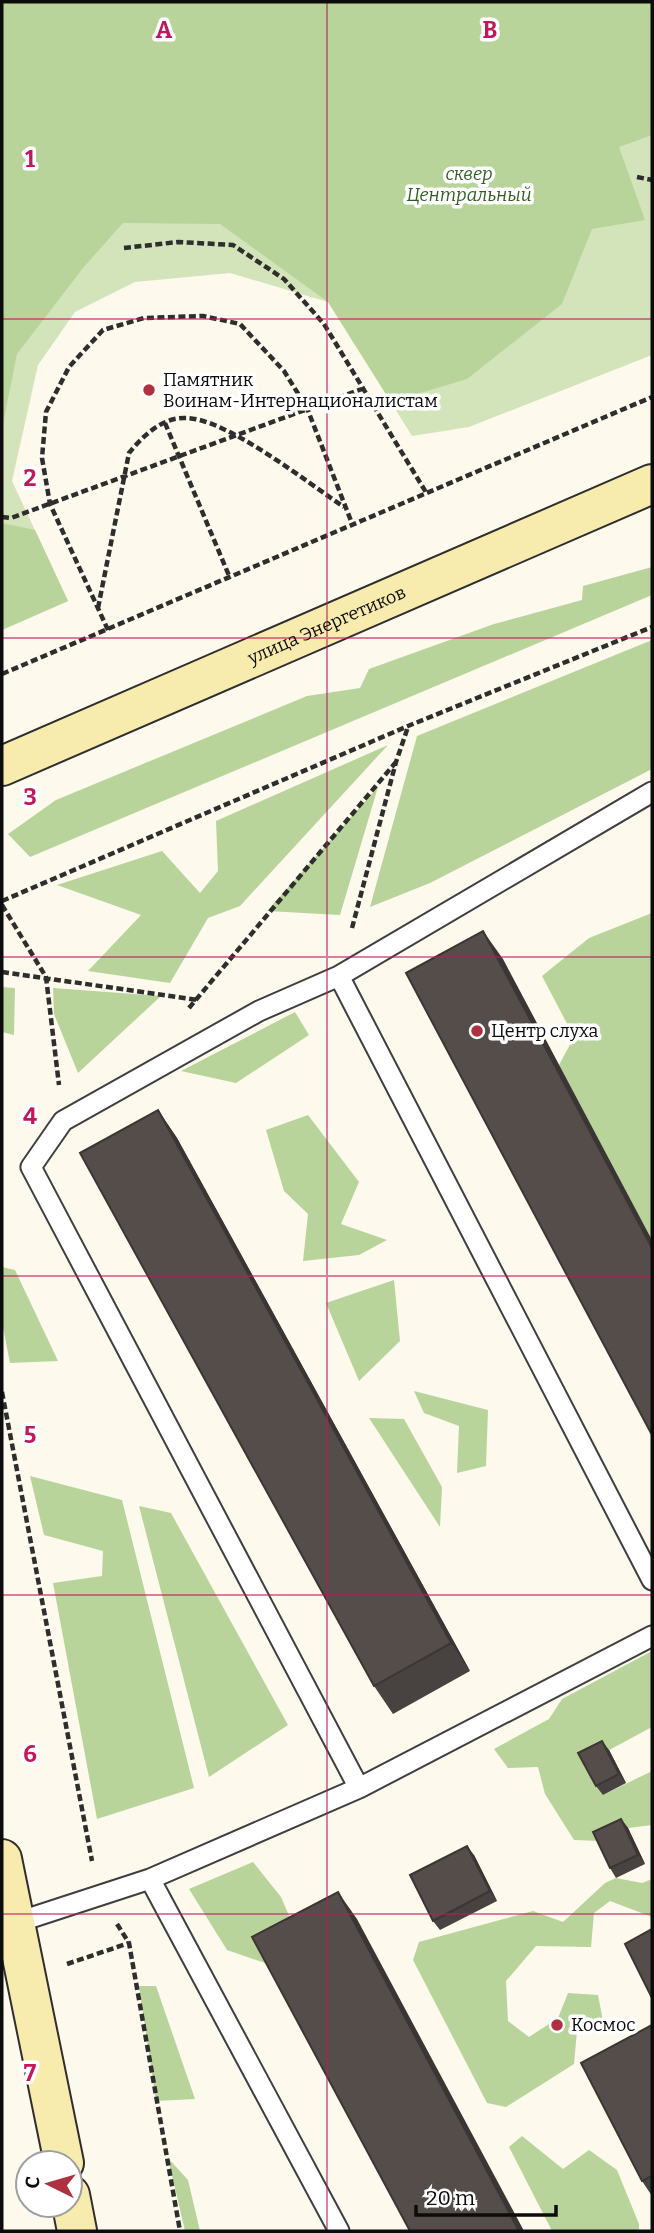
<svg xmlns="http://www.w3.org/2000/svg" width="654" height="2233" font-family="Bitter,serif">
	<style>
		.green { fill: #d3e4ba }
		.forest { fill: #b8d49b }
		.lines { fill: none; stroke-linecap: round; stroke-linejoin: round }
		.lane-casing { stroke: #3f3f3f; stroke-width: 23 }
		.secondary-casing { stroke: #2e2e2e; stroke-width: 42 }
		.path { stroke: #2e2e2e; stroke-width: 4.5; stroke-dasharray: 7 3.5; stroke-linecap: butt }
		.lane { stroke: #fff; stroke-width: 19 }
		.secondary { stroke: #f8ebae; stroke-width: 38 }
		.wall { fill: #484240 }
		.shaded-wall { fill: #3b3634 }
		.building { fill: #544d4a; stroke: #3b3634; stroke-width: 2 }
		.grid { fill: none; stroke: #c2185b; stroke-width: 2; stroke-opacity: 0.55 }
		.poi-dot { fill: #af313f; stroke: #fff; stroke-width: 2.5 }
		.labels { text-anchor: middle; stroke-width: 7; stroke-linejoin: round; paint-order: stroke }
		.park-label { font-size: 18px; font-style: italic; fill: #335e23; stroke: #fff }
		.poi-label { font-size: 18px; fill: #0c0c0c; stroke: #fff; text-anchor: start }
		.street-label { font-size: 18px; fill: #0c0c0c; stroke: #fff }
		.grid-label { font-size: 23px; text-anchor: middle; font-weight: bold; fill: #c2185b; stroke: #fff; stroke-width: 7; stroke-linejoin: round; paint-order: stroke }
	</style>
	<rect width="100%" height="100%" fill="#fdf9ed"/>
	<!-- green -->
	<path class="green" d="M2,2H652V355L469,427L412,436L328,302L230,273L135,282L75,312L38,365L12,481L68,601L2,630Z"/>
	<!-- forest -->
	<path class="forest" d="M2,2H652V135L619,147L645,220L592,229L562,304L467,379L391,402L328,302L220,224L123,223L83,268L17,354L2,429Z
		M2,523L35,530L68,601L2,630Z
		M652,567V595L30,857L8,834L56,800L307,696L360,688L369,669L494,624L582,600L583,586Z
		M652,640V769L430,883L370,907L417,736Z
		M388,745L240,906L208,918L170,983L88,971L141,915L57,885L162,851L200,893L218,871L216,821Z
		M378,787L340,915L267,911Z
		M652,913V1240L559,1065L574,1037L542,976L589,938Z
		M2,987L15,988L14,1035L2,1032Z
		M53,988L161,996L78,1073L54,1014Z
		M295,1012L309,1035L236,1083L181,1071Z
		M308,1115L359,1182L341,1224L387,1240L359,1255L303,1261L308,1214L284,1191L266,1130Z
		M2,1267L15,1270L58,1361L10,1363L2,1322Z
		M394,1280L400,1341L359,1381L326,1303Z
		M414,1391L488,1410L486,1466L457,1473L459,1426L424,1413Z
		M369,1418L404,1419L442,1487L440,1527Z
		M30,1476L122,1500L194,1788L97,1819L53,1583L102,1576L103,1551L44,1535Z
		M139,1506L171,1513L288,1725L209,1777Z
		M652,1651V1727L585,1763L603,1795L652,1771V1825L628,1828L599,1841L574,1840L545,1794L538,1767L508,1768L494,1749L549,1719L562,1699Z
		M253,1862L281,1897L303,1948L271,1965L227,1950L189,1889Z
		M616,1878L642,1883L652,1879V1917L610,1901L594,1913L591,1947L536,1946L506,1981L508,2021L529,2037L558,2018L568,1993L598,1995L605,2031H577L574,2064L506,2107L487,2103L413,1960L419,1942L533,1911L563,1922L605,1883Z
		M139,1986H156L195,2099L156,2101Z
		M522,2136L563,2169L589,2150L617,2170L639,2224V2231H552L509,2147Z
		M168,2158L188,2180L200,2231H185Z"/>
	<g class="lines">
		<defs>
			<path id="lane" d="M339,976L652,1580
				M359,1788L31,1167L63,1121L259,1011L339,976L652,792
				M150,1879L339,2231
				M15,1923L150,1879L359,1788L652,1636"/>
			<g id="secondary">
				<path id="s1" d="M2,766L652,484"/>
				<path d="M2,1859L64,2163"/>
				<path d="M70,2195L77,2231"/>
			</g>
		</defs>
		<!-- lane casing -->
		<use href="#lane" class="lane-casing"/>
		<!-- secondary casing -->
		<use href="#secondary" class="secondary-casing"/>
		<!-- path -->
		<path class="path" d="M637,177L652,180
			M124,248L178,242L233,245L284,279L324,324L427,494
			M165,423L230,578
			M2,517L11,518L362,389
			M98,608L129,453C143,436 162,417 186,418C226,418 308,483 344,507
			M108,630L50,504L42,458L46,412L69,367L103,330L144,318L203,316L240,324L284,371L307,408L353,526
			M2,674L652,397
			M2,901L408,726L652,627
			M2,905L46,977L59,1085
			M352,928L396,762L408,727
			M2,972L198,1000
			M189,1008L396,762
			M2,1392L92,1861
			M117,1924L129,1943L180,2231
			M67,1964L129,1943"/>
		<!-- lane -->
		<use href="#lane" class="lane"/>
		<!-- secondary -->
		<use href="#secondary" class="secondary"/>
	</g>
	<!-- wall -->
	<path class="wall" d="M158,1110L177,1138L470,1671L393,1714L374,1686Z
		M609,1750L626,1783L603,1795L596,1786Z
		M621,1819L628,1828L645,1864L616,1878L610,1868Z
		M474,1855L497,1901L440,1930L433,1921Z
		M652,2025V2196L642,2181Z"/>
	<!-- shaded-wall -->
	<path class="shaded-wall" d="M483,931L503,959L652,1240V1248Z
		M158,1110L177,1138L470,1671L451,1643Z
		M602,1741L609,1750L626,1783L619,1774Z
		M621,1819L628,1828L645,1864L638,1855Z
		M467,1846L474,1855L497,1901L490,1891Z
		M338,1892L357,1919L524,2231H519Z"/>
	<!-- building -->
	<path class="building" d="M483,931L652,1248V1435L406,973Z
		M158,1110L451,1643L374,1686L80,1153Z
		M602,1741L619,1774L596,1786L578,1753Z
		M621,1819L638,1855L610,1868L593,1832Z
		M467,1846L490,1891L433,1921L410,1875Z
		M338,1892L519,2231H410L252,1937Z
		M652,1929V1998L625,1944Z
		M652,2025V2176L642,2181L581,2063Z"/>
	<!-- grid -->
	<path class="grid" d="M327,2V2231M2,319H652M2,638H652M2,957H652M2,1276H652M2,1595H652M2,1914H652"/>
	<!-- markers -->
	<g class="poi-dot">
		<circle cx="149" cy="390" r="7"/>
		<circle cx="477" cy="1031" r="7"/>
		<circle cx="557" cy="2025" r="7"/>
	</g>
	<g class="labels">
		<!-- park labels -->
		<g class="park-label">
			<text x="469" y="180">сквер<tspan x="469" dy="21">Центральный</tspan></text>
		</g>
		<!-- poi labels -->
		<g class="poi-label">
			<text x="163" y="386">Памятник<tspan x="163" dy="21">Воинам-Интернационалистам</tspan></text>
			<text x="491" y="1037">Центр слуха</text>
			<text x="571" y="2031">Космос</text>
		</g>
		<!-- street labels -->
		<g class="street-label">
			<text dy="6" stroke="none"><textPath href="#s1" startOffset="354">улица Энергетиков</textPath></text>
		</g>
	</g>
	<g class="grid-label">
		<text x="164" y="38">A</text>
		<text x="490" y="38">B</text>
		<text x="30" y="167">1</text>
		<text x="30" y="486">2</text>
		<text x="30" y="805">3</text>
		<text x="30" y="1124">4</text>
		<text x="30" y="1443">5</text>
		<text x="30" y="1762">6</text>
		<text x="30" y="2081">7</text>
	</g>
	<!-- border -->
	<rect width="654" height="2233" fill="none" stroke="#0c0c0c" stroke-width="7"/>
	<!-- north arrow -->
	<g transform="translate(49 2184) rotate(275)"><circle r="33" fill="#ffffff" stroke="#9e9e9e" stroke-width="2"/>
	<path d="M0-5L12 26L0 18L-12 26Z" fill="#af313f"/>
	<text y="-10" font-size="19" font-weight="bold" text-anchor="middle" fill="#0c0c0c">С</text>
	</g>
	<!-- scale -->
	<path d="M416 2205v10h140v-10" fill="none" stroke="#0c0c0c" stroke-width="3.5"/>
	<text x="426" y="2205" font-size="21" fill="#0c0c0c" stroke="#ffffff" stroke-width="5" paint-order="stroke">20 m</text>
</svg>
